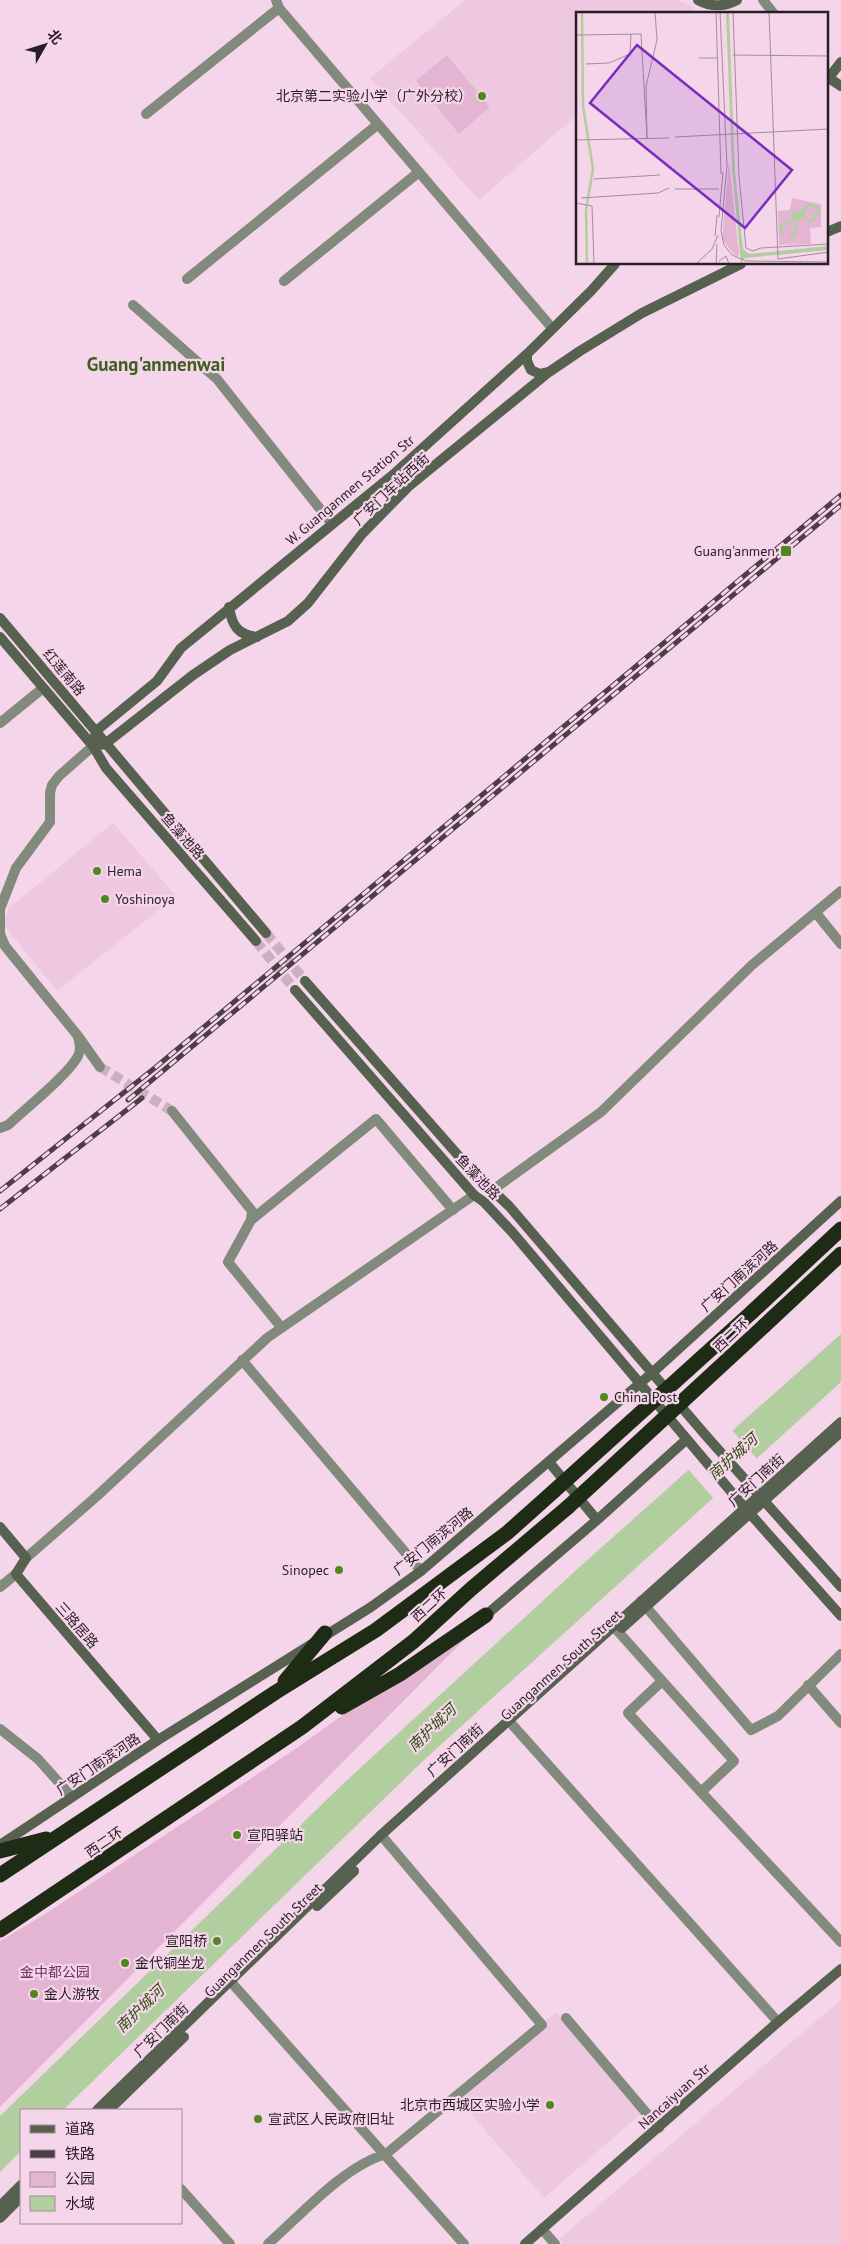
<svg xmlns="http://www.w3.org/2000/svg" width="841" height="2244" font-family="'PT Sans','Noto Sans SC',sans-serif">
	<style>
		.built { fill: #eec8e0 }
		.green { fill: #e4b5d3 }
		.water { fill: #b1ce9f }
		.pier { fill: #f5d5e9 }
		.lines { fill: none; stroke-linecap: round; stroke-linejoin: round }
		.street-tunnel { stroke: #ccb0c2; stroke-width: 10; stroke-dasharray: 10 5; stroke-linecap: butt }
		.secondary-tunnel { stroke: #ccb0c2; stroke-width: 10; stroke-dasharray: 10 5; stroke-linecap: butt }
		.street { stroke: #82897d; stroke-width: 10 }
		.secondary { stroke: #56614f; stroke-width: 10 }
		.highway { stroke: #1f2c15; stroke-width: 15 }
		.rail-casing { stroke: #4c3d47; stroke-width: 5 }
		.rail { stroke: #f5d5e9; stroke-width: 3; stroke-dasharray: 9; stroke-linecap: butt }
		.highway-bridge { stroke: #1f2c15; stroke-width: 15 }
		.poi-dot { fill: #508720; stroke: #f5d5e9; stroke-width: 2 }
		.labels { text-anchor: middle; stroke-width: 4.5; stroke-linejoin: round; paint-order: stroke }
		.poi-label { font-size: 14px; fill: #2a1e26; stroke: #f5d5e9; text-anchor: start }
		.street-label { font-size: 14px; fill: #2a1e26; stroke: #f5d5e9 }
		.park-label { font-size: 14px; fill: #6e345d; stroke: #f5d5e9 }
		.water-label { font-size: 15px; font-style: italic; fill: #2b4e0c; stroke: #f5d5e9 }
		.district-label { font-size: 19px; font-weight: bold; fill: #3c5f20; stroke: #f5d5e9 }
		.inset-river { fill: none; stroke: #b1ce9f; stroke-width: 2.5 }
		.inset-road { fill: none; stroke: #a48c9b; stroke-width: 1 }
		.view { fill: #7b2cbf; fill-opacity: 0.15; stroke: #7b2cbf; stroke-width: 2.5 }
		.inset-edge { fill: none; stroke: #2a1e26; stroke-width: 2.5 }
	</style>
	<rect width="100%" height="100%" fill="#f5d5e9"/>
	<!-- built -->
	<path class="built" d="M465,0H677L695,8L688,14H577V115L479,200L370,78Z
		M113,823L176,896L57,991L3,924L9,908Z
		M841,2000V2244H564L559,2239Z
		M556,2012L643,2112L544,2198L457,2098Z"/>
	<!-- green -->
	<path class="green" d="M447,55L490,107L459,134L416,81Z
		M473,1631L0,2107V1941L45,1914L300,1746L337,1719Z"/>
	<!-- water -->
	<path class="water" d="M841,1334V1382L423,1761L63,2110H21V2151L0,2172V2116L345,1782L584,1563Z"/>
	<!-- pier -->
	<path class="pier" d="M731,1429L758,1460L715,1500L687,1468Z"/>
	<g class="lines">
		<!-- street-tunnel -->
		<path class="street-tunnel" d="M100,1067L172,1111"/>
		<!-- secondary-tunnel -->
		<path class="secondary-tunnel" d="M266,933L305,981
			M256,941L295,990"/>
		<!-- street -->
		<path class="street" d="M276,0L279,8L552,328
			M763,0L774,14
			M146,114L279,8
			M187,279L377,125
			M284,281L419,172
			M133,305L217,379L332,524
			M0,723L43,688
			M93,746L59,776L52,785L50,793V822L16,868L0,909V934L5,946L78,1036L100,1067
			M816,913L841,944
			M172,1111L252,1211L251,1220L228,1262L281,1327
			M0,1128L8,1125C25,1109 68,1075 78,1056C81,1050 80,1043 78,1037
			M494,1189L601,1112L752,965L841,891
			M251,1220L376,1119L453,1210
			M242,1360L421,1571
			M26,1558L97,1496L267,1338L474,1195
			M0,1587L16,1574
			M641,1601L751,1730L778,1716L841,1654
			M614,1627L734,1761L701,1792L841,1942
			M661,1682L628,1713L701,1792
			M808,1685L841,1723
			M509,1721L778,2022
			M0,1729L38,1759L72,1797
			M231,1982L464,2244
			M566,2018L659,2128
			M181,2189L230,2244
			M542,2229L555,2244
			M268,2244C301,2215 344,2166 386,2154L542,2025L381,1835"/>
		<!-- secondary -->
		<path class="secondary" d="M698,0C711,7 724,7 737,0
			M829,78L841,86
			M827,80L841,62
			M827,232L841,226
			M527,354V361L531,370L540,374L549,372
			M229,607C232,626 238,635 257,637
			M0,618L266,933
			M0,637L93,746L106,768L256,941
			M93,746L105,744L193,675L230,650L288,621L308,603L362,534L408,487L549,372L580,351L642,313L741,264
			M93,746L96,731L157,681L181,648L395,473L527,354L591,291L615,264
			M305,981L471,1170L509,1206L708,1438L841,1587
			M295,990L474,1195L484,1202L513,1233L745,1508L841,1616
			M549,1462L597,1520
			M0,1527L26,1558L16,1574L158,1740
			M486,1615L597,1520L687,1439
			M622,1628L841,1432
			M0,1845L158,1740L371,1607L421,1571L652,1373L841,1201
			M317,1906L354,1871
			M97,2110L381,1835L841,1422
			M109,2110L184,2037
			M0,2206L21,2185
			M0,2218L21,2197
			M525,2244L778,2022L841,1969"/>
		<!-- highway -->
		<path class="highway" d="M752,1312L841,1229
			M764,1326L841,1254
			M285,1681L325,1633
			M342,1707L400,1674L486,1615
			M0,1851L46,1839
			M0,1875L276,1692L376,1630L507,1533L554,1491
			M0,1930L302,1727L414,1641L471,1589L568,1507"/>
		<defs>
			<path id="rail" d="M128,1100L841,505
				M0,1191L156,1067L841,495
				M0,1209L142,1098"/>
		</defs>
		<!-- rail casing -->
		<use href="#rail" class="rail-casing"/>
		<!-- rail -->
		<use href="#rail" class="rail"/>
		<!-- highway-bridge -->
		<path class="highway-bridge" d="M554,1491L752,1312
			M568,1507L764,1326"/>
	</g>
	<!-- markers -->
	<g class="poi-dot">
		<circle cx="482" cy="96" r="5"/>
		<rect x="780" y="545" width="12" height="12" rx="2.5"/>
		<circle cx="97" cy="871" r="5"/>
		<circle cx="105" cy="899" r="5"/>
		<circle cx="604" cy="1397" r="5"/>
		<circle cx="339" cy="1570" r="5"/>
		<circle cx="237" cy="1835" r="5"/>
		<circle cx="217" cy="1941" r="5"/>
		<circle cx="125" cy="1963" r="5"/>
		<circle cx="34" cy="1994" r="5"/>
		<circle cx="550" cy="2105" r="5"/>
		<circle cx="258" cy="2119" r="5"/>
	</g>
	<g class="labels">
		<!-- poi labels -->
		<g class="poi-label">
			<text x="472" y="101" text-anchor="end">北京第二实验小学（广外分校）</text>
			<text x="775" y="556" text-anchor="end">Guang'anmen</text>
			<text x="107" y="876">Hema</text>
			<text x="115" y="904">Yoshinoya</text>
			<text x="614" y="1402">China Post</text>
			<text x="329" y="1575" text-anchor="end">Sinopec</text>
			<text x="247" y="1840">宣阳驿站</text>
			<text x="207" y="1946" text-anchor="end">宣阳桥</text>
			<text x="135" y="1968">金代铜坐龙</text>
			<text x="44" y="1999">金人游牧</text>
			<text x="540" y="2110" text-anchor="end">北京市西城区实验小学</text>
			<text x="268" y="2124">宣武区人民政府旧址</text>
		</g>
		<!-- street labels -->
		<g class="street-label">
			<text transform="translate(391 489) rotate(-43)" y="5">广安门车站西街</text>
			<text transform="translate(350 490) rotate(-40)" y="5">W. Guanganmen Station Str</text>
			<text transform="translate(64 672) rotate(50)" y="5">红莲南路</text>
			<text transform="translate(183 836) rotate(49)" y="5">鱼藻池路</text>
			<text transform="translate(478 1177) rotate(46)" y="5">鱼藻池路</text>
			<text transform="translate(739 1276) rotate(-42)" y="5">广安门南滨河路</text>
			<text transform="translate(731 1335) rotate(-43)" y="5">西二环</text>
			<text transform="translate(756 1480) rotate(-42)" y="5">广安门南街</text>
			<text transform="translate(433 1541) rotate(-39)" y="5">广安门南滨河路</text>
			<text transform="translate(429 1605) rotate(-42)" y="5">西二环</text>
			<text transform="translate(77 1625) rotate(49)" y="5">三路居路</text>
			<text transform="translate(561 1665) rotate(-42)" y="5">Guanganmen South Street</text>
			<text transform="translate(455 1750) rotate(-42)" y="5">广安门南街</text>
			<text transform="translate(98 1764) rotate(-34)" y="5">广安门南滨河路</text>
			<text transform="translate(104 1842) rotate(-34)" y="5">西二环</text>
			<text transform="translate(263 1940) rotate(-44)" y="5">Guanganmen South Street</text>
			<text transform="translate(161 2030) rotate(-44)" y="5">广安门南街</text>
			<text transform="translate(674 2096) rotate(-42)" y="5">Nancaiyuan Str</text>
		</g>
		<!-- park labels -->
		<g class="park-label">
			<text x="55" y="1977">金中都公园</text>
		</g>
		<!-- water labels -->
		<g class="water-label">
			<text transform="translate(733 1457) rotate(-42)" y="5">南护城河</text>
			<text transform="translate(432 1728) rotate(-44)" y="5">南护城河</text>
			<text transform="translate(140 2009) rotate(-44)" y="5">南护城河</text>
		</g>
		<!-- district labels -->
		<g class="district-label">
			<text x="156" y="371">Guang'anmenwai</text>
		</g>
	</g>
	<!-- overview -->
	<g transform="translate(576 12)">
		<rect width="252" height="252" fill="#f5d5e9"/>
		<path d="M153,149L163,243L160,245L146,227ZM216,186L245,192V215L234,216L235,232L203,233L202,199L214,198Z" fill="#e4b5d3"/>
		<path d="M150,0H153L159,160L167,237L173,242L252,234V238L169,246L165,252L156,156ZM227,196L230,197L228,203L232,209L228,206L215,210L217,198L222,200Z" fill="#b1ce9f"/>
		<path class="inset-river" d="M6,0L7,94L17,157L10,198L11,252M230,197L233,193L243,196L237,208L232,209M207,224L204,214L215,210M213,224L219,222L220,210"/>
		<path class="inset-road" d="M140,0L145,162M144,0L151,154L145,219L148,233L156,243L170,249L253,250M157,0L163,164L170,236L177,239L185,236L253,232M193,0L202,247M0,23L65,22L71,126L70,74L81,28L79,0M157,43L253,44M123,46H141M10,52L33,51L54,42L55,22M99,125L253,117M0,128L93,126M18,167L84,163M99,177H143M5,186L82,181L93,176M0,191L16,194L18,252M143,205L147,160M139,224L141,203M202,247L253,240M143,249L150,244L153,252M120,252L136,237L142,223M140,252L141,232"/>
		<path class="view" d="M61,33L216,158L169,216L14,91Z"/>
		<rect width="252" height="252" class="inset-edge"/>
	</g>
	<!-- legend -->
	<rect x="20" y="2109" width="162" height="115" fill="#f5d5e9" stroke="#a48c9b"/>
	<rect x="30" y="2125" width="25" height="8" fill="#56614f" stroke="#a48c9b"/>
	<text x="65" y="2134" font-size="15" fill="#2a1e26">道路</text>
	<rect x="30" y="2150" width="25" height="8" fill="#4c3d47" stroke="#a48c9b"/>
	<text x="65" y="2159" font-size="15" fill="#2a1e26">铁路</text>
	<rect x="30" y="2172" width="25" height="15" fill="#e4b5d3" stroke="#a48c9b"/>
	<text x="65" y="2184" font-size="15" fill="#2a1e26">公园</text>
	<rect x="30" y="2196" width="25" height="15" fill="#b1ce9f" stroke="#a48c9b"/>
	<text x="65" y="2209" font-size="15" fill="#2a1e26">水域</text>
	<!-- north arrow -->
	<g transform="translate(45 45) rotate(51)" stroke="#f5d5e9" stroke-width="4" paint-order="stroke">
	<path d="M0-4L9 19L0 12L-9 19Z" fill="#2a1e26"/>
	<text y="-8" font-size="14" font-weight="bold" text-anchor="middle" fill="#2a1e26">北</text>
	</g>
</svg>
